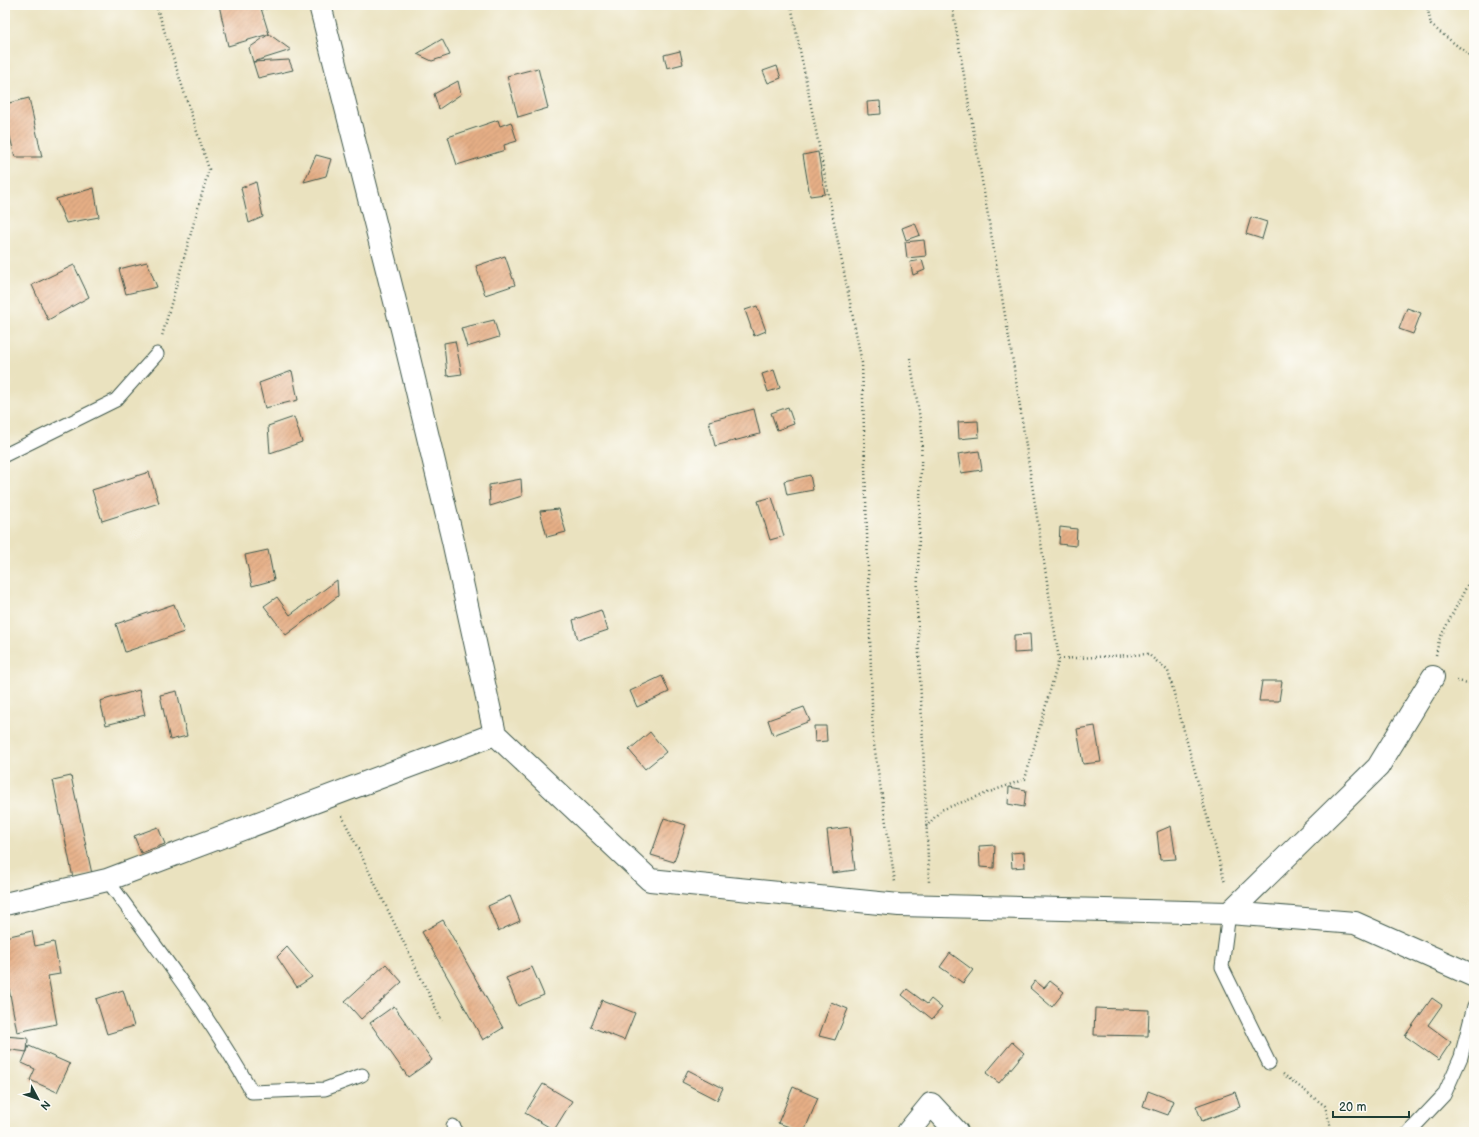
<svg xmlns="http://www.w3.org/2000/svg" width="1479" height="1137" font-family="'Balsamiq Sans',sans-serif">
	<style>
		.building { fill: url(#building-hatch) }
		.lines { fill: none; stroke-linecap: round; stroke-linejoin: round }
		.lane-casing { stroke: #3d5649; stroke-width: 15 }
		.street-casing { stroke: #3d5649; stroke-width: 24 }
		.path { stroke: #3d5649; stroke-width: 2.5; stroke-dasharray: 1 3; stroke-linecap: butt }
		.lane { stroke: #fff; stroke-width: 13 }
		.street { stroke: #fff; stroke-width: 22 }
	</style>
	<defs>
		<pattern id="building-hatch" width="6" height="6" patternUnits="userSpaceOnUse"><rect width="6" height="6" fill="#e6af86"/><path d="M-1 1l2-2M0 6l6-6M5 7l2-2" fill="none" stroke="#ba906e"/></pattern>
	</defs>
	<rect width="100%" height="100%" fill="#fdfcf7"/>
	<filter id="ink" filterUnits="userSpaceOnUse"><feTurbulence type="fractalNoise" baseFrequency=".025" numOctaves="2"/><feDisplacementMap in="SourceGraphic" scale="8" xChannelSelector="R" yChannelSelector="G"/><feConvolveMatrix kernelMatrix="1 2 1 2 8 2 1 2 1" color-interpolation-filters="sRGB"/></filter>
	<filter id="wash" filterUnits="userSpaceOnUse"><feTurbulence type="fractalNoise" baseFrequency=".012" numOctaves="4" result="noise"/><feDisplacementMap in="SourceGraphic" scale="16" xChannelSelector="R" yChannelSelector="G"/><feGaussianBlur stdDeviation="0.9" result="paint"/><feColorMatrix in="noise" values="0 0 0 0 0 0 0 0 0 0 0 0 0 0 0 0 0 1.4 0 .05"/><feComposite in="paint" operator="in"/></filter>
	<g filter="url(#wash)">
		<rect width="100%" height="100%" fill="#eae2bf"/>
		<g id="blocks">
			<!-- building -->
			<path class="building" d="M219,5H260L269,34L228,46Z
				M264,5H278V6L265,9Z
				M269,34L291,50L253,62L249,48Z
				M442,39L450,55L432,61L417,54Z
				M680,51L683,64L667,68L664,55Z
				M289,60L293,70L258,78L253,62Z
				M777,66L781,78L768,83L763,71Z
				M538,68L548,108L518,117L507,76Z
				M458,81L461,94L439,109L434,94Z
				M29,98L42,157H15L5,117V104Z
				M880,101L881,114L868,115L867,102Z
				M498,120L500,126L511,122L517,141L504,145L505,150L457,165L448,137Z
				M818,152L825,194L810,196L803,155Z
				M316,155L331,159L326,176L304,182Z
				M256,182L263,217L249,223L241,188Z
				M94,188L99,217L66,223L56,199Z
				M1251,217L1267,222L1262,239L1246,234Z
				M915,223L920,235L906,240L902,228Z
				M924,240L926,256L907,258L905,242Z
				M505,256L515,285L485,295L476,266Z
				M922,260L925,270L913,275L910,262Z
				M147,262L157,287L126,294L119,269Z
				M74,265L89,297L48,320L32,285Z
				M757,306L766,331L754,336L745,310Z
				M1407,308L1421,313L1413,334L1399,329Z
				M494,320L499,337L467,347L461,328Z
				M455,341L462,374L447,376L444,343Z
				M774,370L780,388L768,392L762,374Z
				M292,371L298,400L265,408L259,383Z
				M788,407L794,424L777,430L771,413Z
				M754,409L760,434L715,446L709,421Z
				M294,417L302,442L270,453L268,426Z
				M978,421L979,437L959,439L958,422Z
				M979,451L982,470L961,473L958,454Z
				M149,472L159,503L102,521L92,490Z
				M810,475L813,490L787,495L784,481Z
				M521,479L522,496L490,506L489,485Z
				M772,497L784,536L770,540L758,501Z
				M559,509L566,532L547,537L540,511Z
				M1060,527L1077,529L1076,546L1059,544Z
				M268,550L274,580L252,586L245,555Z
				M337,580L338,596L286,635L264,606L277,597L290,615Z
				M174,604L184,632L125,652L116,624Z
				M601,610L608,630L578,640L573,620Z
				M1030,634L1031,652L1014,653V635Z
				M662,676L669,692L637,707L630,691Z
				M1262,681H1282L1279,701H1259Z
				M139,690L145,715L106,725L100,701Z
				M177,691L187,736L170,740L160,695Z
				M804,707L810,721L773,735L768,720Z
				M814,726H826L827,741L815,742Z
				M1095,726L1101,762L1083,764L1077,729Z
				M650,732L666,752L645,769L629,750Z
				M71,776L92,874L73,878L53,780Z
				M1009,787L1026,790L1024,807L1008,804Z
				M664,818L686,825L674,862L651,855Z
				M1171,826L1176,859L1160,860L1157,832Z
				M158,827L165,844L141,853L134,836Z
				M850,827L855,870L832,873L827,830Z
				M995,845L994,868L980,867L979,846Z
				M1024,852L1025,867L1012,868L1011,853Z
				M510,896L520,921L498,931L488,906Z
				M443,920L503,1028L483,1040L422,932Z
				M32,931L35,946L54,942L60,974L48,976L57,1024L17,1032L9,989L5,990V937Z
				M287,947L312,977L297,987L277,957Z
				M950,953L973,970L963,983L940,967Z
				M386,964L402,982L361,1019L345,1001Z
				M532,967L544,995L518,1006L506,978Z
				M1035,981L1044,988L1050,981L1064,992L1052,1007L1030,988Z
				M907,989L927,1004L931,999L942,1008L932,1019L902,995Z
				M123,990L134,1026L107,1034L96,999Z
				M1432,998L1442,1005L1428,1025L1451,1042L1439,1060L1405,1036Z
				M602,1000L635,1013L624,1040L591,1027Z
				M831,1002L848,1009L835,1040L819,1036Z
				M394,1006L432,1060L408,1077L370,1023Z
				M1095,1008L1149,1010L1148,1036L1094,1035Z
				M5,1036L28,1038L27,1052L5,1049Z
				M1012,1042L1024,1053L999,1083L986,1073Z
				M29,1046L70,1064L57,1092L30,1080L35,1069L22,1063Z
				M688,1070L723,1088L717,1100L682,1082Z
				M543,1084L572,1101L554,1130L525,1113Z
				M793,1087L818,1098L804,1132L778,1123Z
				M1148,1091L1174,1101L1168,1115L1143,1106Z
				M1235,1092L1240,1107L1202,1121L1196,1106Z"/>
		</g>
	</g>
	<g filter="url(#ink)">
		<use href="#blocks" fill-opacity="0" stroke="#3d5649" stroke-width="1"/>
		<g class="lines">
			<defs>
				<path id="lane" d="M5,455L116,400L157,354
					M107,880C158,949 210,1017 252,1092L325,1089L362,1075
					M1229,913L1222,967L1269,1063
					M453,1126L457,1132
					M1409,1132L1444,1095L1461,1057L1474,1006"/>
				<path id="street" d="M320,5L402,329L453,541L495,734L650,880L899,905L1229,913L1355,923L1474,976
					M5,904L107,880L495,734
					M1229,913L1378,767L1433,677
					M908,1132L931,1104L957,1132"/>
			</defs>
			<!-- lane casing -->
			<use href="#lane" class="lane-casing"/>
			<!-- street casing -->
			<use href="#street" class="street-casing"/>
			<!-- path -->
			<path class="path" d="M156,5L209,169L162,336
				M791,5L862,363L873,738L895,882
				M1427,5L1431,25L1474,59
				M910,358L922,431L917,608L929,882
				M1436,655L1439,640L1474,572
				M1059,659L1148,654L1168,671L1225,883
				M1457,681L1474,684
				M342,816L442,1021
				M926,827L941,810L1025,779L1059,659L1013,362L952,5
				M1283,1074L1325,1106L1332,1132"/>
			<!-- lane -->
			<use href="#lane" class="lane"/>
			<!-- street -->
			<use href="#street" class="street"/>
		</g>
	</g>
	<!-- margin -->
	<rect width="1479" height="1137" fill="none" stroke="#fdfcf7" stroke-width="20"/>
	<!-- north arrow -->
	<g transform="translate(38 1099) rotate(131)" stroke="#fdfcf7" stroke-width="3" paint-order="stroke">
	<path d="M0-3L7 15L0 10L-7 15Z" fill="#1f3d34"/>
	<text y="-6" font-size="11" font-weight="bold" text-anchor="middle" fill="#1f3d34">N</text>
	</g>
	<!-- scale -->
	<path d="M1333 1111v6h76v-6" fill="none" stroke="#1f3d34" stroke-width="2"/>
	<text x="1339" y="1111" font-size="12" fill="#1f3d34" stroke="#fdfcf7" stroke-width="3" paint-order="stroke">20 m</text>
</svg>
